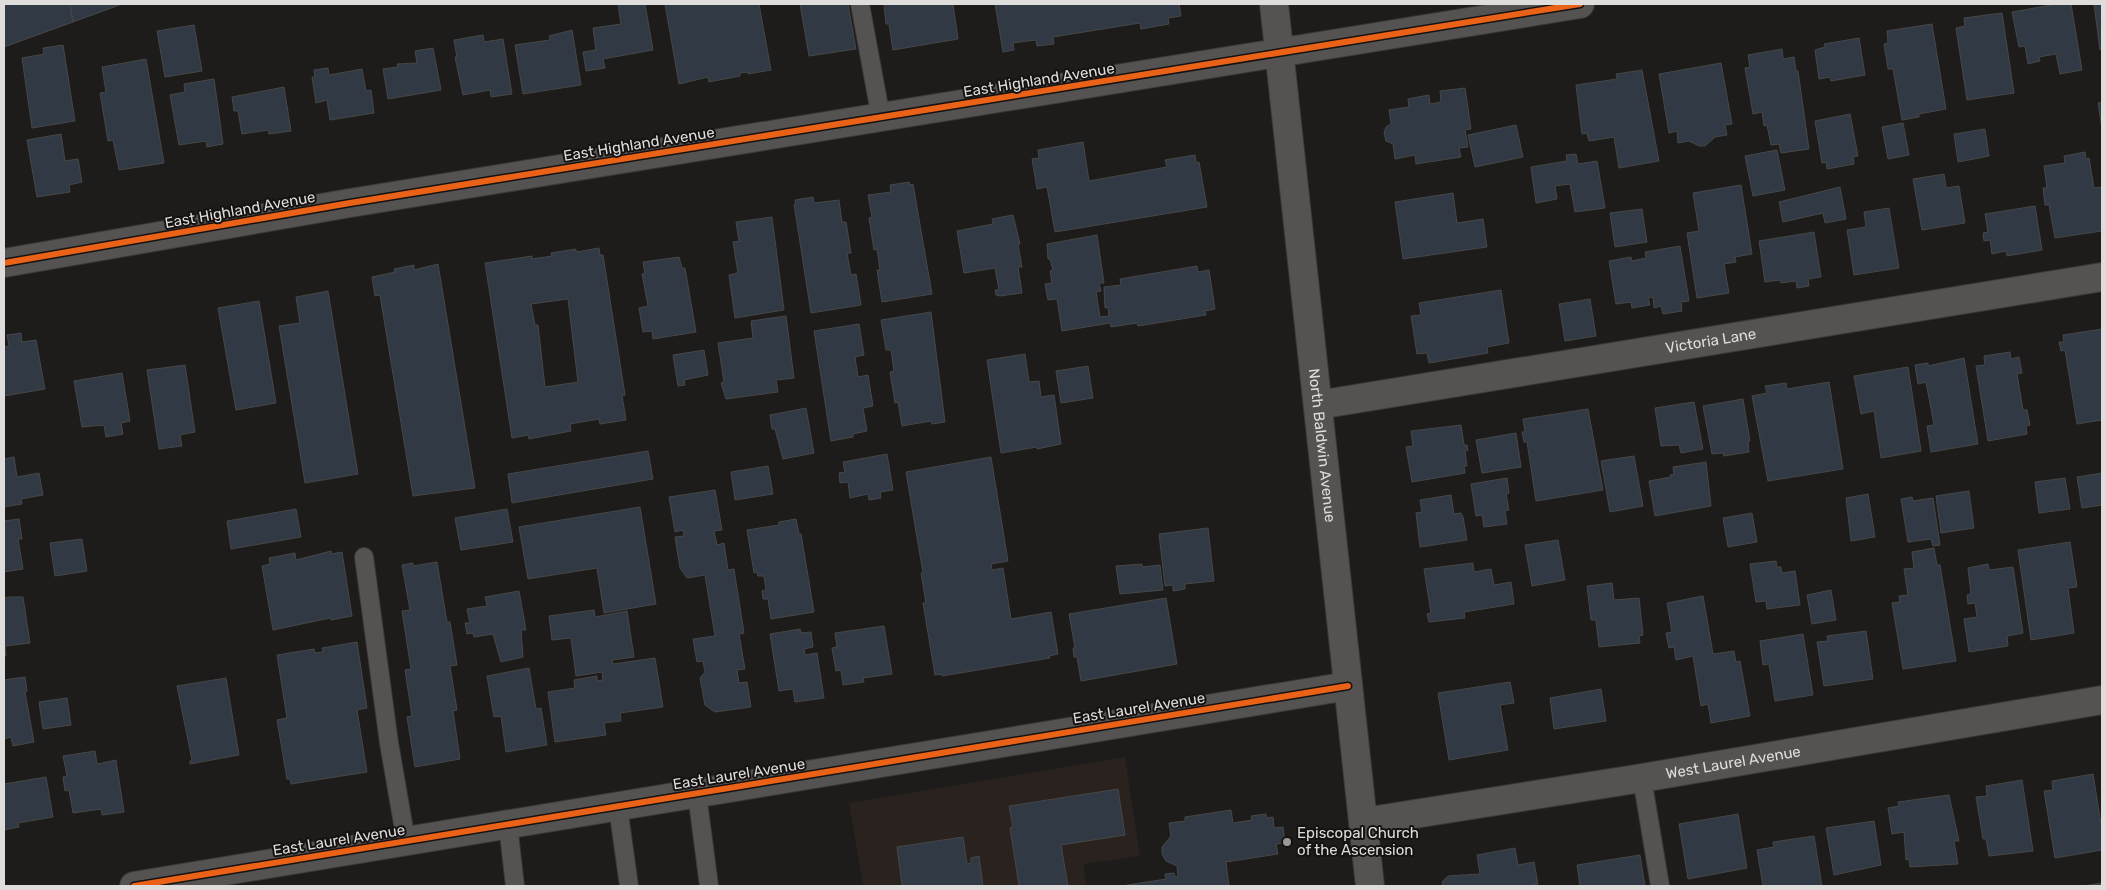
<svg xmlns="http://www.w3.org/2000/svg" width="2106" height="890" font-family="Rubik,sans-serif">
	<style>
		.built { fill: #29221e }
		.building { fill: #313a44; stroke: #474747; fill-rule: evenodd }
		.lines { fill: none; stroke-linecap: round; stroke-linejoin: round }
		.service-casing { stroke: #3a3938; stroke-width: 20 }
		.minor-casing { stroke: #3a3938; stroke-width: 30 }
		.tertiary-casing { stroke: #3a3938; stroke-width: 30 }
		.service { stroke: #545352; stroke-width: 18 }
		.minor { stroke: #545352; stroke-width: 28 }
		.tertiary { stroke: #545352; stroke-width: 28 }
		.cycleway-casing { stroke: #151211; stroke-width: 9 }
		.cycleway { stroke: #ea6118; stroke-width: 6 }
		.poi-dot { fill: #9b9998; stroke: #151211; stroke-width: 2 }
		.labels { text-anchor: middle; stroke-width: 4; stroke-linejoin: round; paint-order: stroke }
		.street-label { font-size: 15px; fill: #dfdddc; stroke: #151211 }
		.poi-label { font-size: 15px; fill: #dfdddc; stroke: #151211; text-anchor: start }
	</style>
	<rect width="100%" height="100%" fill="#1d1c1b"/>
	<!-- built -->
	<path class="built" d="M1125,757L1140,856L1084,864L1086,886H863L849,803Z"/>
	<!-- building -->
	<path class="building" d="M4,4H70L73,22L4,47Z
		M70,4H122L73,22Z
		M618,4H645L653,50L603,59L605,68L586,71L583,52L596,50L593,28L621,24Z
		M665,4H759L771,70L748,74V72L740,73V76L709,82L708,77L679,84Z
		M800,4H848L856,49L809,56Z
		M884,4H953L958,39L893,50L889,24H886Z
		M995,4H1179L1181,16L1168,18L1169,24L1141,29L1140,23L1053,37L1054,44L1037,46L1036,40L1013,43L1014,50L1003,52Z
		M2057,4H2071L2082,70L2060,74L2056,54L2039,57L2040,61L2028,64L2025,46L2019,47L2012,12Z
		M2094,4H2102V49L2100,50Z
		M2002,13L2014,93L1967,100L1956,28L1965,26L1964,18Z
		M1932,24L1946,109L1919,114V117L1902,120L1893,69H1888L1884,44L1888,43L1887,31Z
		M194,25L202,71L165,77L157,31Z
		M572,30L581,85L523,94L515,45L550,40L549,36Z
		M483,35L484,42L503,39L512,94L491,97L490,90L463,95L455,57H457L454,40Z
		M1859,38L1865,75L1831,81L1830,77L1819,79L1815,50L1825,47L1824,44Z
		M63,45L75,121L32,128L22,58L44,54L43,48Z
		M433,48L441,90L388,99L383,69L398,67L397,64L417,63L415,51Z
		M1782,49L1783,59L1794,57L1796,71H1798L1809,149L1781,153L1779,144L1771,145L1767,125L1764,126L1762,112L1753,114L1745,68L1750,67L1748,55Z
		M146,59L164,163L119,170L113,140L108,141L100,93L106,92L102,67Z
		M1721,63L1732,124L1725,125L1727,135L1715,137L1705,146H1699L1689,141L1678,143L1677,131L1669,133L1659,74Z
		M328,68L329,75L362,69L366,91L371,90L374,113L330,120L327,100L316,103L312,77H315L314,70Z
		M1642,70L1659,161L1619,168L1614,137L1589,141L1587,133L1582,134L1576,85L1617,79L1616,74Z
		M214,79L223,144L207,147L206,141L179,145L170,95L185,92L184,84Z
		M284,87L291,131L269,134L268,130L242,134L238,111H234L232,97Z
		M1465,88L1471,129L1465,130L1468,147L1459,148L1461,157L1416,164L1415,155L1395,159L1393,144L1386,141L1384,133L1386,127L1391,124L1389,110L1409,107L1408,99L1429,95L1430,104L1441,102L1440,91Z
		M2102,102V128L2098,103Z
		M1850,114L1858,156L1853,157L1854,164L1827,169L1826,162L1822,163L1815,121Z
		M1903,123L1909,155L1888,159L1882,127Z
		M1516,125L1523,157L1475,167L1468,135Z
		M1985,129L1989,156L1958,162L1954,134Z
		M61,134L65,161L78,159L82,182L69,185L70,192L37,197L27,140Z
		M1083,142L1089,181L1167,167L1165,160L1195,155L1196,163L1199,162L1207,207L1055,232L1047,187L1037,189L1032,159L1039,158L1038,150Z
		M1777,150L1785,190L1753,196L1745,156Z
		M2085,152L2086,159L2089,158L2094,188L2102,187V231L2055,238L2049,205H2045L2043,188H2047L2044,166L2065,163L2064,156Z
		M1576,154L1578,164L1597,161L1605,208L1575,212L1570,184L1555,186L1557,199L1536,203L1531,167L1567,161L1566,155Z
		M1944,174L1946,188L1959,186L1965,223L1922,230L1913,179Z
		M909,182L910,185L913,184L932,294L882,302L877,270H880L877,249L874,250L869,218L872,217L868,195L891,192L890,185Z
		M1741,185L1752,254L1735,257L1736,262L1724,264L1729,293L1697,298L1687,233L1699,231L1693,193Z
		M1840,187L1846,219L1825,223L1823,213L1783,222L1779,202Z
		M1453,193L1457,223L1483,219L1487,247L1403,259L1395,202Z
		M813,197L814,203L839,200L842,222H846L851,253H847L851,275L856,274L861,305L811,313L794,204H796L795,200Z
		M2035,206L2042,250L2007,256L2006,251L1992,254L1990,240L1984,241L1983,233L1988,232L1985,214Z
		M1889,208L1899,268L1854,275L1847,230L1866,227L1864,212Z
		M1642,209L1647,242L1615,247L1610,213Z
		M1013,215L1020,244L1018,245L1022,267H1018L1022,293L1000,296L996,295L995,290H999L995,268L964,273L957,231L993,224L992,219Z
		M772,217L784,310L735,318L729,275L738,273L733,242L739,241L736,222Z
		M1814,232L1821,277L1808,279L1809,286L1797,288L1796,281L1781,283L1780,280L1765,282L1759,241Z
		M1097,235L1104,283H1099L1101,291L1096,292L1100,317L1109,316L1108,307L1105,308L1104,287L1121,285L1120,279L1197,266L1198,272L1209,270L1215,309L1205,311L1206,315L1138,326L1137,323L1111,327L1110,323L1062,331L1057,299L1048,300L1045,284L1052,283L1050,271L1053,270L1050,259H1048L1047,244Z
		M1680,246L1689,301L1681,302L1682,311L1663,314L1661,306L1654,308L1653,297L1648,298L1650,305L1632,308L1631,302L1616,304L1609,261L1631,257L1632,261L1646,258L1645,252Z
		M599,248L600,255H603L625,395H622L626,420L600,424L599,419L570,424L571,431L529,439L528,435L512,438L485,263L532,256V259L552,256L551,253L576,249V252ZM568,299L578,382L545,387L538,325H535L531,304Z
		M679,257L682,268H685L696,332L653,339L652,331L643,332L639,308L648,306L642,274L645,273L643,262Z
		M438,264L475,488L413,496L380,295L375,296L372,277L395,272L394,269L414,265V270Z
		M1501,290L1509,343L1487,347L1488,353L1429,363L1427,353L1417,354L1411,316L1421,315L1419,303Z
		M328,291L358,474L305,483L279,326L300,323L296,297Z
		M1590,299L1596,336L1565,341L1559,304Z
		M259,301L276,403L236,410L218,308Z
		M931,312L945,422L932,424L931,421L902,426L898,402L895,403L890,372L894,371L891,350H886L881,320Z
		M786,316L794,378L776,380L778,392L726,399L721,383L724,382L718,343L753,338L751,321Z
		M859,324L864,355L855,357L858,377L868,375L873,406L863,408L867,431L853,434V437L831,441L814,331Z
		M2102,329V420L2077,424L2065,350L2061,351L2059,342H2064L2063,335Z
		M21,333L22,342L36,340L45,389L4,396V347L9,346L7,335Z
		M704,350L708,375L684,380L685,385L678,386L673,355Z
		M2010,352L2011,359L2019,357L2022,373L2017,374L2023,410H2027L2030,425L2026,426L2027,434L1988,441L1976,366L1985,365L1984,356Z
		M1025,354L1029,382L1039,381L1041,397L1054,395L1061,444L1037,449V447L1001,453L987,360Z
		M1964,358L1978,444L1931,452L1927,426L1934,425L1926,382L1918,384L1915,365L1928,363V366Z
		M185,365L195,432L180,435L182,446L159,449L147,370Z
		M1088,366L1093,398L1061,403L1056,371Z
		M1908,367L1921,451L1881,458L1874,411L1861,414L1854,376Z
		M122,373L130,421L121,423L123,434L106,437L104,425L82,427L74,381Z
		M1829,382L1843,469L1768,481L1752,396L1767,393L1765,386L1786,383L1787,389Z
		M1743,399L1750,441H1748L1749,452L1724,456L1723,453L1712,454L1703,406Z
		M1694,402L1703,449L1681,453L1679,445L1661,446L1655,408Z
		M806,408L814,453L783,459L775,429H772L770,415Z
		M1588,409L1603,490L1536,501L1527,442H1524L1522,432H1525L1523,419Z
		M1461,425L1464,445H1467L1468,450L1465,451L1467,466H1464L1465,473L1412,482L1406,447L1413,446L1411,431Z
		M1516,433L1521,467L1482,473L1476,440Z
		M648,451L653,479L512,503L508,474Z
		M887,454L893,490L880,492L881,498L869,500L868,494L850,498L848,482L840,483L839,473L845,472L843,462Z
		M1634,456L1643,506L1610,512L1601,461Z
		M14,457L17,477L39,473L43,495L21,499L22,504L4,507V459Z
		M991,457L1008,561L991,564L992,570L1003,568L1011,619L1051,612L1058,654L1049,656L1050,658L942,676V674L935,675L923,603H926L921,573H923L906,472Z
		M1706,462L1711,506L1655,516L1649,481L1671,477L1670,475L1674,474L1673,467Z
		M768,466L773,494L735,500L731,472Z
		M2102,473V505L2082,508L2077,477Z
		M1507,478L1509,493L1506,494L1509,510L1505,511L1507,524L1484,527L1482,515L1476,516L1471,484Z
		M2065,478L2070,509L2039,513L2035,482Z
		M715,490L722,530L714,531L717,545L724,543L728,570L734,569L744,633L739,634L745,669L737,670L739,683L747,682L751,707L715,712L705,705L700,678L705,672L703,661L697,662L693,639L715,636L705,575L687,578L680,568L675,537L684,536L683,530L675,532L669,497Z
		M1969,491L1974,528L1941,533L1936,496Z
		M1868,494L1875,537L1851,541L1846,498Z
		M1451,495L1454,514L1461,513L1463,517L1467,540L1420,547L1416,513L1422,512L1420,500Z
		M1912,497L1913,501L1933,498L1940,545L1933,546L1931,539L1908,542L1901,499Z
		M640,507L656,604L604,613L597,568L528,579L519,527Z
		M296,509L301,537L231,549L227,521Z
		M507,509L513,542L461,550L455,518Z
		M1752,513L1757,542L1728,547L1723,518Z
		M19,519L22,539H18L23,569L4,572V521Z
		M796,519L799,534H801L814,612L771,619L768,599H763L762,591L766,590L764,576H758L757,572L754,573L747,530L779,525V522Z
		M1208,528L1214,581L1185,584V589L1173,591V585L1165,586L1159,534Z
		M82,539L87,571L55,576L50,543Z
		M1558,540L1565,580L1532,586L1525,545Z
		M2070,542L2077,587L2068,588L2074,633L2031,640L2018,550Z
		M1934,548L1937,565H1940L1956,661L1903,669L1892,603L1900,602L1899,596L1908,595L1904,569L1914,568L1912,552Z
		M331,551V554L342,552L352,616L331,620L330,618L273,630L262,566L270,564L269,558L295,553L296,560Z
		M1776,561L1777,567H1781L1782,573L1795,571L1800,605L1767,609L1766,601L1756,602L1750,564Z
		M437,562L447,622H450L457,665L450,666L457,710L453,711L460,759L415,767L407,717L412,716L405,670L411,669L402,611L410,610L402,565L413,563V566Z
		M1473,563L1474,572L1491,569L1494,585L1511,582L1514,604L1464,612L1465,618L1429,622L1427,614L1431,613L1424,569Z
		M1142,564V567L1160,565L1163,590L1120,594L1116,566Z
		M1988,564L1989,570L2013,567L2023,633L2007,636L2008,646L1969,652L1964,619L1977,617L1975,603L1968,604L1967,595L1971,594L1968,568Z
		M1612,583L1614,600L1639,598L1643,635L1639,636L1640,643L1599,647L1596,620H1591L1587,586Z
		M1831,590L1836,620L1812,624L1807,595Z
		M519,591L526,630H521L523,657L501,662L493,634L474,637L473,633L467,634L465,623H470L467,609L487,606L485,597Z
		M1703,596L1713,654L1734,651L1736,662L1740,661L1750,716L1711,723L1708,704L1701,706L1693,656L1676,660L1674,647L1669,648L1666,633L1672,632L1667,603Z
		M10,597H23L30,643L5,646L6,656H4V598Z
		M1166,598L1177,664L1081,681L1077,657H1074L1073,648H1075L1069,614Z
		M594,610L595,617L627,611L634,657L612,660L613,664L655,658L663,707L620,713L621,721L604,723L606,735L555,742L548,692L575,688L574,680L597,676V681L603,680L602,672L576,676L571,638L552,640L549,616Z
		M884,626L892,674L863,678L864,682L843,685L841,670L836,671L832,648L837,647L835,633Z
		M800,629L801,633L811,632L813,647L804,649L805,655L817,653L824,698L795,702L793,689L779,691L770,634Z
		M1866,631L1873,679L1824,686L1817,642L1828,641L1827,636Z
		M1803,634L1813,695L1775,701L1769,664L1763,665L1760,641Z
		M357,642L367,708L357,710L367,772L291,784L290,779H287L277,720L287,718L277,655L314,649L315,653L323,652L322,648Z
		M529,668L536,709L541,708L547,745L506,752L501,716L494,717L487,676Z
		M25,677L27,691L25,692L34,742L13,746L11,737L4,739V680Z
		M226,678L239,755L190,764V761L192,760L177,686Z
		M1510,682L1514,703L1500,705L1508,750L1449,760L1438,693Z
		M1601,689L1606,721L1554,729L1550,698Z
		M67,698L71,725L43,729L39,702Z
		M95,751L97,764L116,760L124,812L102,815L101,809L73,813L69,790L65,791L63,777L67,776L63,756Z
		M2093,774L2102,830V850L2055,858L2044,791L2053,790L2052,781Z
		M46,777L53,817L18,823L19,827L4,830V784Z
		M2022,780L2033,851L1989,856L1986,839H1983L1976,797L1987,796L1986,786Z
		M1118,789L1125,835L1061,845L1068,886H1019L1010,828L1013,827L1009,806Z
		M1949,795L1959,841H1954L1958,864L1910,867L1909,859L1906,860L1904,832L1892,834L1888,808L1899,806L1898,802Z
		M1231,810L1233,823L1252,820L1251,816L1266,814L1267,818L1273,817L1274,828L1283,827L1285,843L1276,844L1278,854L1226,862L1229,886H1121L1166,879L1165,874L1174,873L1175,877H1178L1177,866L1166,861L1162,854V847L1171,836L1169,823L1185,821V817Z
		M1738,814L1747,868L1688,879L1679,824Z
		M1874,821L1881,865L1834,875L1826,828Z
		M1814,836L1822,886H1763L1757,850L1774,847L1773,842Z
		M963,837L967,864L971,863V858L979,856L983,886H902L897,847Z
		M1515,848L1518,865L1534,862L1538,884L1527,886H1443L1442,882L1448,876L1480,874L1477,855Z
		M1640,855L1645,886H1580L1577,865Z
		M2102,883V886H2083Z"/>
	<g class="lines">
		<defs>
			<path id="service" d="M860,4L881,118
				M364,557L389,743L406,841
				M1642,778L1660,886
				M697,794L709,886
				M618,807L629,886
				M508,825L515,886"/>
			<g id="minor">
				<path d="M4,263L350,203L1580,4"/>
				<path id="s1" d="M1318,405L2102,277"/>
				<path id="s2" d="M1364,822L1642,778L2102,700"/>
				<path d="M134,886L1348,686"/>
			</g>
			<g id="tertiary">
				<path id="s3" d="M1274,4L1370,886"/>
			</g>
		</defs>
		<!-- service casing -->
		<use href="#service" class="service-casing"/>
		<!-- minor casing -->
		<use href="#minor" class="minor-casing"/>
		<!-- tertiary casing -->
		<use href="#tertiary" class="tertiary-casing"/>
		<!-- service -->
		<use href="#service" class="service"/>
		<!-- minor -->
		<use href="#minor" class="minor"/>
		<!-- tertiary -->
		<use href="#tertiary" class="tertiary"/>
		<defs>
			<path id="cycleway" d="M4,263L350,203L1580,4
				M134,886L1348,686"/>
		</defs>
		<!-- cycleway casing -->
		<use href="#cycleway" class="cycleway-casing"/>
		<!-- cycleway -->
		<use href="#cycleway" class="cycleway"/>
	</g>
	<!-- markers -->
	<circle class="poi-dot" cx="1287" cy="842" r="5"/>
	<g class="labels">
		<!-- street labels -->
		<g class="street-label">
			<text transform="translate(1039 80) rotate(-9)" y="5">East Highland Avenue</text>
			<text transform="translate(639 144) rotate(-9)" y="5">East Highland Avenue</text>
			<text transform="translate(240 210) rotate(-10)" y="5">East Highland Avenue</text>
			<text dy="5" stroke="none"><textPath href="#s1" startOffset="398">Victoria Lane</textPath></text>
			<text dy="5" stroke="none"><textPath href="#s3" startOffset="444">North Baldwin Avenue</textPath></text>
			<text transform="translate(1139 708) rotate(-9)" y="5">East Laurel Avenue</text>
			<text dy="5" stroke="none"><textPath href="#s2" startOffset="374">West Laurel Avenue</textPath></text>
			<text transform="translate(739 774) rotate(-9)" y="5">East Laurel Avenue</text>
			<text transform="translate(339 840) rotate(-9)" y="5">East Laurel Avenue</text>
		</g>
		<!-- poi labels -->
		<g class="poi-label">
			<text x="1297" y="838">Episcopal Church<tspan x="1297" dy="17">of the Ascension</tspan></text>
		</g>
	</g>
	<!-- border -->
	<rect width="2106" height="890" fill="none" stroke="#dfdddc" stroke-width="10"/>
</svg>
